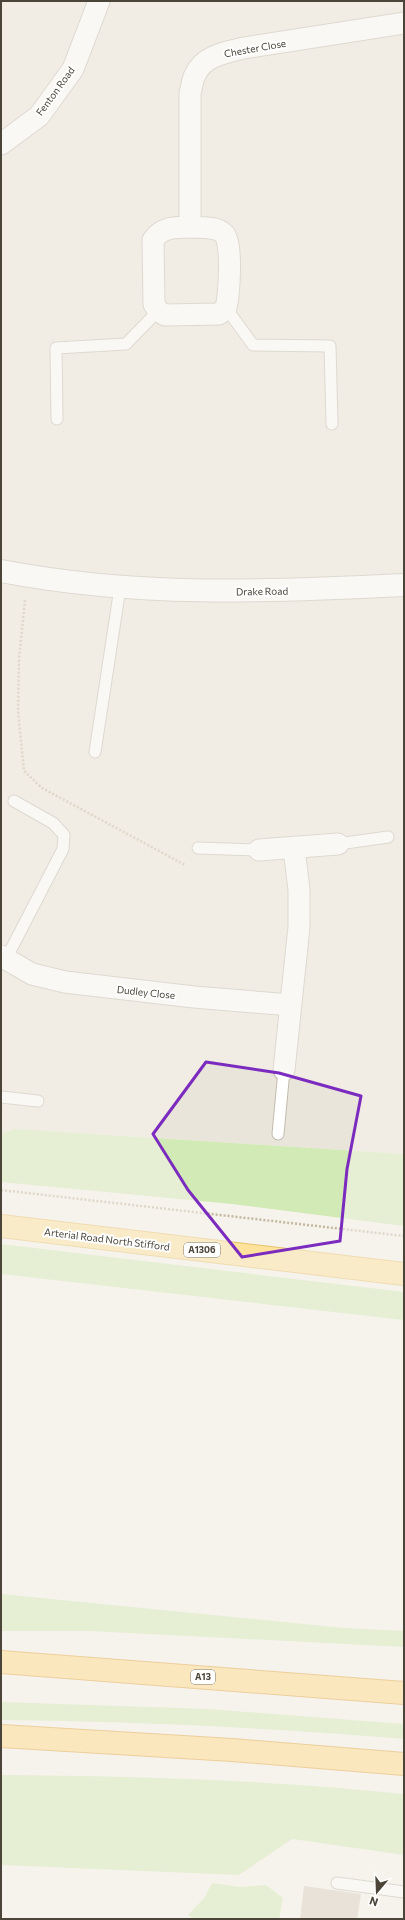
<svg xmlns="http://www.w3.org/2000/svg" width="405" height="1920" font-family="Commissioner,sans-serif">
	<style>
		.residential { fill: #eae5da }
		.green { fill: #d2eab5 }
		.building { fill: #d8cfc1 }
		.lines { fill: none; stroke-linecap: round; stroke-linejoin: round }
		.service-casing { stroke: #c2bbae; stroke-width: 13 }
		.minor-casing { stroke: #c2bbae; stroke-width: 23 }
		.tertiary-casing { stroke: #c2bbae; stroke-width: 24 }
		.primary-casing { stroke: #e6c16a; stroke-width: 24 }
		.trunk-casing { stroke: #e0a43c; stroke-width: 24 }
		.path { stroke: #c4b79f; stroke-width: 2.5; stroke-dasharray: 2 2; stroke-linecap: butt }
		.service { stroke: #fff; stroke-width: 11 }
		.minor { stroke: #fff; stroke-width: 21 }
		.tertiary { stroke: #fff; stroke-width: 22 }
		.primary { stroke: #ffe39c; stroke-width: 22 }
		.trunk { stroke: #ffd985; stroke-width: 22 }
		.marked { fill: none; stroke: #7b2cbf; stroke-width: 3; stroke-linejoin: round }
		.labels { text-anchor: middle; stroke-width: 4; stroke-linejoin: round; paint-order: stroke }
		.shield { fill: #fff; stroke: #817c74; stroke-width: 1 }
		.shield-label { font-size: 9px; font-weight: bold; fill: #4b4439 }
		.street-label { font-size: 10px; fill: #4b4439; stroke: #fff }
	</style>
	<rect width="100%" height="100%" fill="#f6f3ec"/>
	<!-- residential -->
	<path class="residential" d="M1,1H404V1154L15,1129L1,1134Z"/>
	<!-- green -->
	<path class="green" d="M15,1129L404,1154V1226L232,1204L1,1182V1134Z
		M1,1244L404,1292V1320L1,1274Z
		M1,1594L344,1628L404,1631V1647L90,1631H1Z
		M1,1702L208,1709L404,1724V1739C270,1728 136,1721 1,1720Z
		M1,1775C135,1776 270,1780 404,1794V1855L292,1839L239,1875L1,1865Z
		M212,1883L241,1887L266,1885L283,1898L279,1919H194L188,1915L205,1897Z"/>
	<!-- building -->
	<path class="building" d="M304,1886L361,1894L357,1919H300Z"/>
	<g class="lines">
		<defs>
			<path id="service" d="M226,308L253,345L330,346L332,424
				M57,419L56,348L126,344L158,311
				M95,752L120,588
				M338,844L388,837
				M198,848L259,850
				M6,959L63,849L64,835L53,823L14,801
				M1,1097L38,1101
				M278,1134L284,1070
				M337,1883L404,1892"/>
			<path id="minor" d="M1,144L39,116L73,69L99,1
				M190,227V93C192,87 192,80 195,75C203,56 226,52 244,48L404,23
				M190,227C200,228 217,226 224,234C233,243 229,295 226,308L219,314L165,315L158,311L154,304L153,240C163,226 175,228 190,227Z
				M259,850L338,844
				M1,956L32,974L65,982L194,997L291,1005
				M284,1070L299,927V890L294,848"/>
			<path id="tertiary" d="M1,571C136,597 267,592 404,585"/>
			<path id="primary" d="M1,1226L404,1274"/>
			<path id="trunk" d="M1,1662L404,1693
				M1,1736L232,1750L404,1764"/>
		</defs>
		<!-- service casing -->
		<use href="#service" class="service-casing"/>
		<!-- minor casing -->
		<use href="#minor" class="minor-casing"/>
		<!-- tertiary casing -->
		<use href="#tertiary" class="tertiary-casing"/>
		<!-- primary casing -->
		<use href="#primary" class="primary-casing"/>
		<!-- trunk casing -->
		<use href="#trunk" class="trunk-casing"/>
		<!-- path -->
		<path class="path" d="M25,600L19,659L18,711L24,771L42,788L185,865
			M1,1190L404,1236"/>
		<!-- service -->
		<use href="#service" class="service"/>
		<!-- minor -->
		<use href="#minor" class="minor"/>
		<!-- tertiary -->
		<use href="#tertiary" class="tertiary"/>
		<!-- primary -->
		<use href="#primary" class="primary"/>
		<!-- trunk -->
		<use href="#trunk" class="trunk"/>
	</g>
	<!-- marked area -->
	<path d="M0 0H405V1920H0ZM206,1062L279,1073L361,1096L347,1169L340,1241L242,1257L188,1190L153,1134Z" fill="#f6f3ec" fill-opacity=".55" fill-rule="evenodd"/>
	<path class="marked" d="M206,1062L279,1073L361,1096L347,1169L340,1241L242,1257L188,1190L153,1134Z"/>
	<g class="labels">
		<!-- shield labels -->
		<g class="shield">
			<rect x="184" y="1243" width="36" height="14" rx="3"/>
			<rect x="191" y="1670" width="24" height="14" rx="3"/>
		</g>
		<g class="shield-label">
			<text x="202" y="1253">A1306</text>
			<text x="203" y="1680">A13</text>
		</g>
		<!-- street labels -->
		<g class="street-label">
			<text transform="translate(255 48) rotate(-10)" y="4">Chester Close</text>
			<text transform="translate(55 91) rotate(-54)" y="4">Fenton Road</text>
			<text transform="translate(262 591) rotate(-1)" y="4">Drake Road</text>
			<text transform="translate(146 992) rotate(6)" y="4">Dudley Close</text>
			<text transform="translate(107 1239) rotate(7)" y="4">Arterial Road North Stifford</text>
		</g>
	</g>
	<!-- border -->
	<rect width="405" height="1920" fill="none" stroke="#4b4439" stroke-width="4"/>
	<!-- north arrow -->
	<g transform="translate(377 1892) rotate(199)" stroke="#ffffff" stroke-width="3" paint-order="stroke">
	<path d="M0-3L7 15L0 10L-7 15Z" fill="#4b4439"/>
	<text y="-6" font-size="11" font-weight="bold" text-anchor="middle" fill="#4b4439">N</text>
	</g>
</svg>
